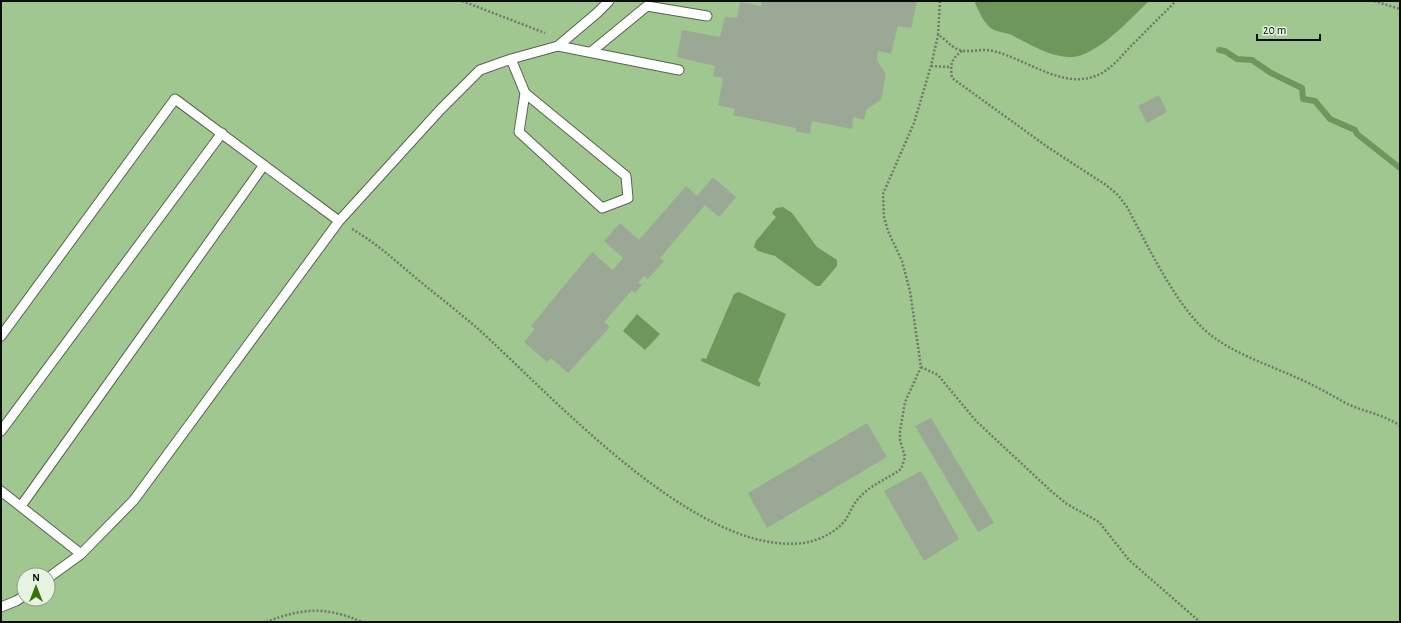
<svg xmlns="http://www.w3.org/2000/svg" width="1401" height="623" font-family="'Alegreya Sans',sans-serif">
	<style>
		.green { fill: #a0c78f; fill-rule: evenodd }
		.water { fill: #6e975b }
		.lines { fill: none; stroke-linecap: round; stroke-linejoin: round }
		.stream { stroke: #6e975b; stroke-width: 6 }
		.building { fill: #9ba896 }
		.lane-casing { stroke: #576352; stroke-width: 11 }
		.path { stroke: #6f786b; stroke-width: 2.5; stroke-dasharray: 2 2; stroke-linecap: butt }
		.lane { stroke: #fff; stroke-width: 9 }
	</style>
	<rect width="100%" height="100%" fill="#d8e6d3"/>
	<!-- green -->
	<path class="green" d="M1,1H1400V622H1ZM24,575H48V599H24Z"/>
	<!-- water -->
	<path class="water" d="M974,1H1149C1130,19 1095,59 1068,57C1050,56 1033,46 1017,38C1007,32 1007,34 997,31C985,28 979,11 974,1Z
		M783,207L792,213L817,247L837,260V266L820,286H816L775,256L758,251L754,247L756,241L776,217L772,213L776,208Z
		M739,292L786,314L758,381L761,383L759,387L701,361L702,358L706,359L734,294Z
		M637,314L660,334L645,350L623,331Z"/>
	<g class="lines">
		<!-- stream -->
		<path class="stream" d="M1219,50L1225,51L1237,59L1252,60L1271,73L1302,88L1303,99L1315,101L1330,119L1355,130L1357,134L1400,168"/>
	</g>
	<!-- building -->
	<path class="building" d="M762,1H917L911,28L898,26L891,54L878,51L877,60L886,74L881,100L867,109L864,120L853,117L852,129L812,121L810,134L795,131L796,128L733,115L735,109L718,105L723,78L713,76L715,66L677,57L682,30L720,37L725,17L737,18L740,2L761,6Z
		M1159,95L1167,112L1147,123L1138,106Z
		M713,177L736,197L719,217L705,205L660,258L664,261L648,279L644,276L638,282L642,285L635,293L632,290L604,322L610,327L568,373L551,358L547,362L524,342L535,329L531,326L592,252L613,270L623,258L604,241L620,223L639,240L686,186L697,196Z
		M931,418L994,523L978,532L915,426Z
		M867,423L887,457L767,528L748,493Z
		M921,471L959,539L924,561L884,491Z"/>
	<g class="lines">
		<defs>
			<path id="lane" d="M558,46L679,70
				M591,52L647,6L707,16
				M525,93L519,132L602,208L628,198L626,176L525,93L511,59L558,46L597,13L609,1
				M1,336L175,99L339,221
				M1,431L222,133
				M1,491L81,554
				M21,506L264,165
				M48,578L81,554L134,500L339,221L440,110L480,70L511,59
				M1,607L16,601L24,596"/>
		</defs>
		<!-- lane casing -->
		<use href="#lane" class="lane-casing"/>
		<!-- path -->
		<path class="path" d="M462,1L545,33
			M940,1L938,35C946,39 951,48 960,50C970,53 982,48 993,51C1028,59 1066,93 1102,73C1114,66 1122,55 1131,46C1146,31 1161,16 1176,1
			M1374,1L1400,9
			M962,51C951,59 950,65 952,78L1049,148L1106,185L1118,195L1127,207C1147,244 1178,311 1212,336C1236,354 1266,364 1293,376C1310,383 1326,392 1342,401C1360,412 1383,413 1400,426
			M931,66L950,67
			M352,229C376,243 396,261 417,279C437,295 457,311 476,327C550,393 701,563 809,542C822,539 839,530 846,519C851,511 854,502 861,496C872,484 889,478 901,469L905,457L900,440V431L905,402L921,367L910,291L902,261L888,231L884,217L883,194L914,123L931,66L938,35
			M921,367L938,375L976,421L1051,491L1067,504L1099,522L1129,560L1200,622
			M266,622C303,608 325,606 362,622"/>
		<!-- lane -->
		<use href="#lane" class="lane"/>
	</g>
	<!-- border -->
	<rect width="1401" height="623" fill="none" stroke="#090d07" stroke-width="4"/>
	<!-- north arrow -->
	<g transform="translate(36 587)"><circle r="19" fill="#e5f3e0" stroke="#8d9789"/>
	<path d="M0-3L7 15L0 10L-7 15Z" fill="#367309"/>
	<text y="-6" font-size="11" font-weight="bold" text-anchor="middle" fill="#090d07">N</text>
	</g>
	<!-- scale -->
	<path d="M1257 34v6h63v-6" fill="none" stroke="#090d07" stroke-width="2"/>
	<text x="1263" y="34" font-size="12" fill="#090d07" stroke="#e5f3e0" stroke-width="3" paint-order="stroke">20 m</text>
</svg>
